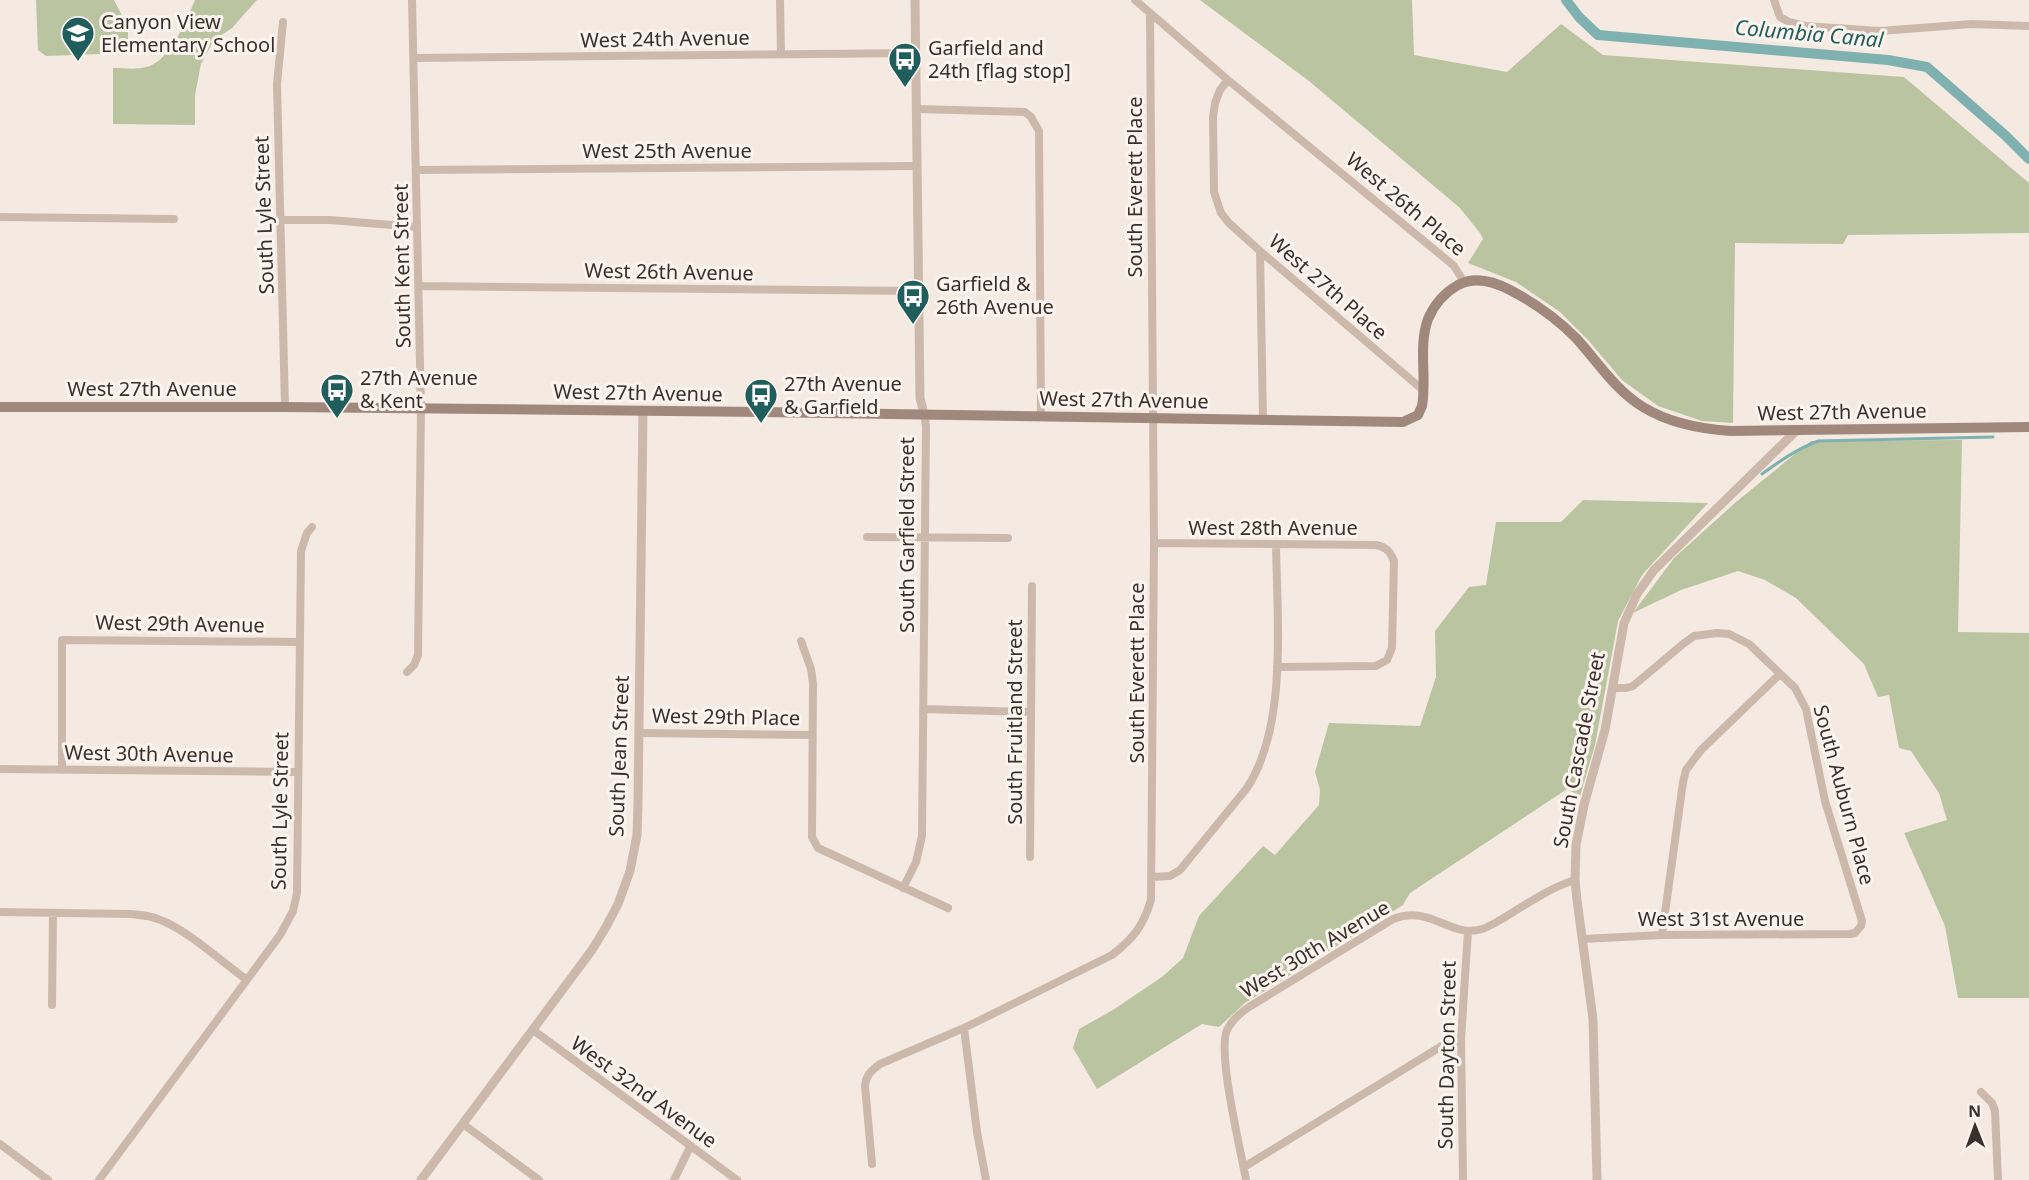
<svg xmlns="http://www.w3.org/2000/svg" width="2029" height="1180" font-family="'Noto Sans',sans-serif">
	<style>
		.green { fill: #bac4a0 }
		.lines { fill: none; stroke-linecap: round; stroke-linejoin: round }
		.stream { stroke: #7fb1b0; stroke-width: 3 }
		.canal { stroke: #7fb1b0; stroke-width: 10 }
		.minor { stroke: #cdb9ac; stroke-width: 8 }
		.tertiary { stroke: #cdb9ac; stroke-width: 9 }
		.secondary { stroke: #a1887d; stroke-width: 10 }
		.labels { text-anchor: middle; stroke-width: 6; stroke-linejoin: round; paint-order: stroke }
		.poi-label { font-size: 20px; fill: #3b2f2b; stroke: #fbf4ee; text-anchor: start }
		.street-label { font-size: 20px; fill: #3b2f2b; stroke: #fbf4ee }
		.water-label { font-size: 21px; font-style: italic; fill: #205d5d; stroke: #fbf4ee }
	</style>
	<rect width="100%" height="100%" fill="#f4eae1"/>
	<!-- green -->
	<path class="green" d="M36,0H114L128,27V53L46,56L38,50Z
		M195,0H257L232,28L214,40L201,64L195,95V125L113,124V68C123,68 136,70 146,67C170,62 186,20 195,0Z
		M1200,0H1412L1414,55L1507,72L1561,24L1603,55L1904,77L2029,183V233L1848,235L1843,244L1735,243L1733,423L1702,421L1658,406L1622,380L1589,341L1560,312L1516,282L1468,263L1483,239L1480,233L1460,208L1309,81Z
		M1962,440L1958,632L2029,633V998H1958L1945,926L1904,833L1947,820L1939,793L1911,751L1899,748L1889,695L1878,697L1864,664L1796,598L1765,580L1738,571L1681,590L1633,613L1674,558L1736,502L1811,441Z
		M1583,500L1708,503L1642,575L1618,621L1595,745L1580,796L1567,789L1410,893L1403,905L1245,1003L1219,1027L1202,1024L1097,1089L1073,1048L1079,1029L1113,1010L1162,977L1183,958L1199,916L1263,846L1275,855L1319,805L1320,790L1315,772L1329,723L1420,726L1436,677L1435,631L1469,587L1486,585L1496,522H1561Z"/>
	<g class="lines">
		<!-- stream -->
		<path class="stream" d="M1762,474C1780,461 1797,449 1818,441L1993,437"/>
		<!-- canal -->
		<path class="canal" d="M1566,0L1579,17L1598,35L1888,60L1927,67L2006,136L2029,159"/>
		<!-- minor -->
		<path class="minor" d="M780,0L781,54
			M1135,0L1228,80L1441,255L1454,266L1464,282
			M1774,0L1780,17L1789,22L1805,26L1880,31L1972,24L2029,26
			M283,22L277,84L285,407
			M414,58L916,53
			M1228,80L1220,90L1215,103L1213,117L1214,192L1221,213L1229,223L1260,251L1423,390
			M917,109L1025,112L1031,117L1039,131L1041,417
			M416,170L917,166
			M0,217L174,219
			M282,220H330L417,227
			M1260,251L1263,421
			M419,286L919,291
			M867,537L1008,538
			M1154,543L1376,545C1386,547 1390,551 1394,561L1392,648L1387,660L1376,666L1277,667
			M801,641L811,669L813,683L812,837L818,848L948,908
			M407,672L414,665L418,655L421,409L412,0
			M923,709L1031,712
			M639,733L812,735
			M0,769L298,772
			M62,770V640L299,642
			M1030,857L1032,586
			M1152,877L1170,876L1180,870L1247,788C1288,725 1277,618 1276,545
			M903,888L916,862L922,836L926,426L924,414
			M0,912L131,914C142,915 153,916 163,921C191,933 222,962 247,980
			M1662,935L1683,782L1686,770L1701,750L1780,674
			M1583,939L1662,935L1850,934L1855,933L1861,926L1862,921L1825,801L1806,709L1795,688L1749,644L1729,634L1717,633L1694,636L1683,644L1633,686L1626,688H1612
			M52,1005L53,914
			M964,1028L977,1132L986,1180
			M533,1030L737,1180
			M1981,1092L1992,1103L1995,1111L1998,1180
			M463,1124L539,1180
			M0,1144L48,1180
			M872,1164L865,1086C866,1075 871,1071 880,1064L964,1028L1112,955C1134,938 1143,926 1151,900L1154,543L1150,15
			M1244,1167L1445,1044L1461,1039
			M99,1180L280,935L293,911L297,893L301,551L307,533L312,527
			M674,1180L690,1147
			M1246,1180C1241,1151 1217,1053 1227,1030C1232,1020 1240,1013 1249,1007L1393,919C1431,904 1450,939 1482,929C1489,927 1496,922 1502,919C1525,905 1549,888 1575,880
			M1463,1180L1461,1039L1468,931"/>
		<!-- tertiary -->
		<path class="tertiary" d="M915,0L920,398L924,414
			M421,1180L592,950L606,927L618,904L630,871L637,835L638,803L643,411
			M1597,1180L1593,1019L1577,900L1575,880L1576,845L1584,805L1605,730L1624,623L1637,594L1654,570L1796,431"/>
		<!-- secondary -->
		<path class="secondary" d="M0,407H285L761,412L1403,422L1418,415L1422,406C1427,378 1418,347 1428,319C1434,305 1444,293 1458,285C1475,276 1493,281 1510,290C1535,303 1556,318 1576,338C1598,362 1615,390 1643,407C1669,423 1700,429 1731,431L2029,427"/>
	</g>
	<!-- icons -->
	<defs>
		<symbol id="school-pin" viewBox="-11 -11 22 30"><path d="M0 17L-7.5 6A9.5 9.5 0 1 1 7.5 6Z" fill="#205d5d" stroke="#fbf4ee"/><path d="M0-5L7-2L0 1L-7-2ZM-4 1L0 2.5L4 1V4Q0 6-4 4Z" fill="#fff"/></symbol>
		<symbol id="bus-pin" viewBox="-11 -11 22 30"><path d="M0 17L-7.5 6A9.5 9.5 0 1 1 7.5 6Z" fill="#205d5d" stroke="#fbf4ee"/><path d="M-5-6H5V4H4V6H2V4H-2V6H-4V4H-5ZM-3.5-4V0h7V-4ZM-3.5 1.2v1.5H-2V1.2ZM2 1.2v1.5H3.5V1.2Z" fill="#fff"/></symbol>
	</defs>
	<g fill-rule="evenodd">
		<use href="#school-pin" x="59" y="14" width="38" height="52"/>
		<use href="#bus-pin" x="886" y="40" width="38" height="52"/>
		<use href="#bus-pin" x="894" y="277" width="38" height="52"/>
		<use href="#bus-pin" x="318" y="371" width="38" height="52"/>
		<use href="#bus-pin" x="742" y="376" width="38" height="52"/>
	</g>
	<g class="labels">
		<!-- poi labels -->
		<g class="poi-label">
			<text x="101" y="29">Canyon View<tspan x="101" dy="23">Elementary School</tspan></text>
			<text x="928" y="55">Garfield and<tspan x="928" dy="23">24th [flag stop]</tspan></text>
			<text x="936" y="291">Garfield &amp;<tspan x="936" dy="23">26th Avenue</tspan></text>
			<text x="360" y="385">27th Avenue<tspan x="360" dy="23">&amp; Kent</tspan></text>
			<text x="784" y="391">27th Avenue<tspan x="784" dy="23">&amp; Garfield</tspan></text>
		</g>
		<!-- street labels -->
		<g class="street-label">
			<text transform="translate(665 39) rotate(-1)" y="7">West 24th Avenue</text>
			<text x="667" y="158">West 25th Avenue</text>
			<text transform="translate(1135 187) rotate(-90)" y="7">South Everett Place</text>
			<text transform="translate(1406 204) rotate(40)" y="7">West 26th Place</text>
			<text transform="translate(264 215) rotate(-92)" y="7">South Lyle Street</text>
			<text transform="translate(402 266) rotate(-91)" y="7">South Kent Street</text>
			<text transform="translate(669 272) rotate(1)" y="7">West 26th Avenue</text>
			<text transform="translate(1328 287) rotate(41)" y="7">West 27th Place</text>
			<text x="152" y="396">West 27th Avenue</text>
			<text transform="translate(638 393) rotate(1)" y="7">West 27th Avenue</text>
			<text transform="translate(1124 400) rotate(1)" y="7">West 27th Avenue</text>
			<text transform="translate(1842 412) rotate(-1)" y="7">West 27th Avenue</text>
			<text x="1273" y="535">West 28th Avenue</text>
			<text transform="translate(907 535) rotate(-90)" y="7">South Garfield Street</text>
			<text transform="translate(180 624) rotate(1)" y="7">West 29th Avenue</text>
			<text transform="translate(1137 673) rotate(-90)" y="7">South Everett Place</text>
			<text transform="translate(726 717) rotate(1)" y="7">West 29th Place</text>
			<text transform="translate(1015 722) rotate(-90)" y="7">South Fruitland Street</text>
			<text transform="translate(1579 750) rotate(-79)" y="7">South Cascade Street</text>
			<text transform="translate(149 754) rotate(1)" y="7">West 30th Avenue</text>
			<text transform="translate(619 756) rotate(-88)" y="7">South Jean Street</text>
			<text transform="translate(1844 795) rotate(75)" y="7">South Auburn Place</text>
			<text transform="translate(280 811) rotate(-89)" y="7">South Lyle Street</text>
			<text x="1721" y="926">West 31st Avenue</text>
			<text transform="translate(1315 949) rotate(-31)" y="7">West 30th Avenue</text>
			<text transform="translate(1447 1055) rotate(-89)" y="7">South Dayton Street</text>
			<text transform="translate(644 1092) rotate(36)" y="7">West 32nd Avenue</text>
		</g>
		<!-- water labels -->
		<g class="water-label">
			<text transform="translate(1809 34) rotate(5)" y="7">Columbia Canal</text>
		</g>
	</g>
	<!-- north arrow -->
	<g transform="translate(1975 1126) rotate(359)" stroke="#fbf4ee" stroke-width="4.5" paint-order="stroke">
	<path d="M0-4.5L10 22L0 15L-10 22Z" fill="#3b2f2b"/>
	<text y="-9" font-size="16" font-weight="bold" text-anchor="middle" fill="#3b2f2b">N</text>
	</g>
</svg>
